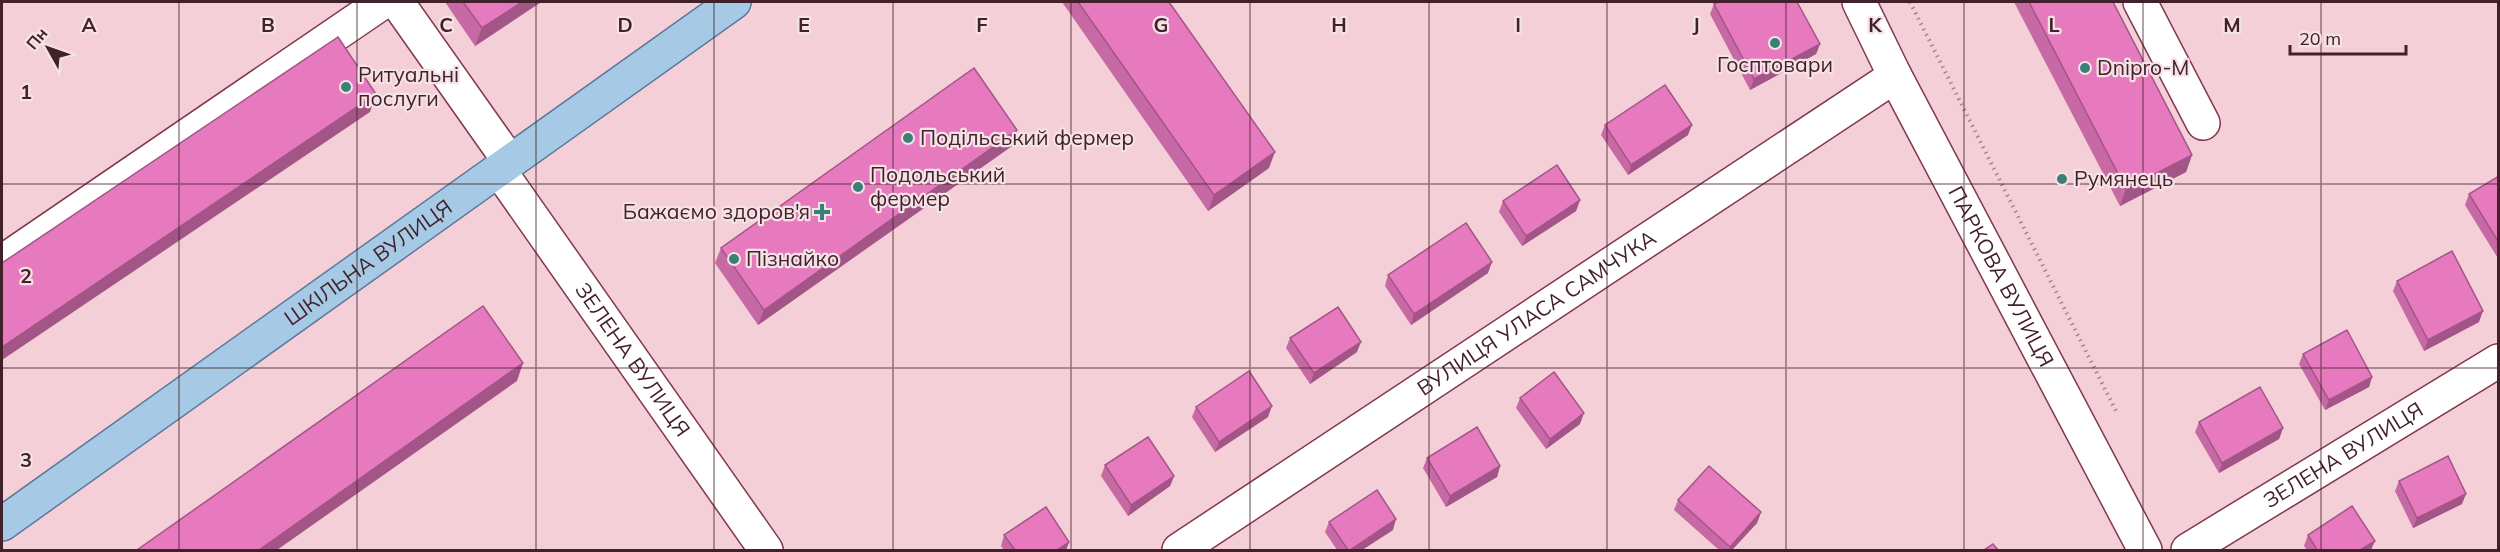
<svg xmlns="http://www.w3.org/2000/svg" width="2500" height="552" font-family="Mulish,sans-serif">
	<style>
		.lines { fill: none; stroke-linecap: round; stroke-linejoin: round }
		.minor-casing { stroke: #82374e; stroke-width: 36 }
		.major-casing { stroke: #5d789a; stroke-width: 36 }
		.path { stroke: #a8858d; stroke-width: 4; stroke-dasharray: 1.5 4.5; stroke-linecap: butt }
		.minor { stroke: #fff; stroke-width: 33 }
		.major { stroke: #a6cae6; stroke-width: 33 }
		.wall { fill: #c769a4 }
		.shaded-wall { fill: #a25586 }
		.building { fill: #e77abf; stroke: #a25586; stroke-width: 1.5 }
		.grid { fill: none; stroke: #43212a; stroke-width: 1.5; stroke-opacity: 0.55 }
		.poi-dot { fill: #3b8076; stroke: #f5e2e6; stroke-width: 2 }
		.labels { text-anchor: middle; stroke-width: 4.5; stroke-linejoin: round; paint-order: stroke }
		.poi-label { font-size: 21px; fill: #43212a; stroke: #f5e2e6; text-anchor: start }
		.street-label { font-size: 21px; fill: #43212a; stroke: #f5e2e6 }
		.grid-label { font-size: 20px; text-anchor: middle; font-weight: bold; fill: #43212a; stroke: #f5e2e6; stroke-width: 4.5; stroke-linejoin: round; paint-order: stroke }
	</style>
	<rect width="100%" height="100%" fill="#f4cfd7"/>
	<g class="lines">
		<defs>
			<g id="minor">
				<path d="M397,2L510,162"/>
				<path id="s1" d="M1859,2L1895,76L2145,550"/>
				<path d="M2140,2L2203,123"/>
				<path id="s2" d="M499,170L766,550"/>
				<path d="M2,262L383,2"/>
				<path id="s3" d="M1179,550L1895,76"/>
				<path id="s4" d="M2188,550L2498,361"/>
			</g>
			<g id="major">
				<path id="s5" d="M2,524L734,2"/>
			</g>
		</defs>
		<!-- minor casing -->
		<use href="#minor" class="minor-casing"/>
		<!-- major casing -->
		<use href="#major" class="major-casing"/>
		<!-- path -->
		<path class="path" d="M1910,2L2116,411"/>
		<!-- minor -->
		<use href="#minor" class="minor"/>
		<!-- major -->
		<use href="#major" class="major"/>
	</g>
	<!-- wall -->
	<path class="wall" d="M445,2H541L475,46Z
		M1062,2H1169L1269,168L1208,211Z
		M2014,2H2113L2192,155L2186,172L2120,206Z
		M1714,4L1820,44L1816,54L1750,90L1710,14Z
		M1605,125L1688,135L1628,175L1601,135Z
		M1017,130L1012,146L758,325L715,263L721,248Z
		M2499,176V260L2465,205L2469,194Z
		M1580,200L1576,211L1522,246L1499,212L1503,201Z
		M1488,273L1411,325L1385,286L1388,275Z
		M2397,281L2479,322L2424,351L2393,291Z
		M1290,338L1357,352L1310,384L1286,348Z
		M2303,354L2372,377L2369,387L2325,410L2299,364Z
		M1520,398L1580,424L1546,449L1516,408Z
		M1196,407L1268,417L1215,452L1192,417Z
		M2199,422L2283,428L2279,439L2219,473L2195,432Z
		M1427,458L1500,466L1497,477L1446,507L1423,468Z
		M1105,465L1174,476L1170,486L1128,516L1101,476Z
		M2399,481L2462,504L2413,528L2395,491Z
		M1678,500L1761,512L1757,523L1732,550H1719L1674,510Z
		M1329,522L1393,530L1362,550H1337L1325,532Z
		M1004,535L1069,542L1066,550H1004L1001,546Z
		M2308,535L2371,550H2307L2304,546Z"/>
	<!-- shaded-wall -->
	<path class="shaded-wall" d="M522,2H541L475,46L482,28Z
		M1820,44L1816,54L1750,90L1754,79Z
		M376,94L370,112L2,360V347Z
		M1692,125L1688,135L1628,175L1631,165Z
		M1017,130L1012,146L758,325L764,310Z
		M1275,152L1269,168L1208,211L1214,195Z
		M2192,155L2186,172L2120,206L2126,189Z
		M1580,200L1576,211L1522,246L1526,236Z
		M1492,262L1488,273L1411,325L1414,314Z
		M2483,311L2479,322L2424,351L2428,340Z
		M1361,342L1357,352L1310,384L1314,373Z
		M523,363L517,381L277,550H259Z
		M2372,377L2369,387L2325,410L2329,400Z
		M1272,406L1268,417L1215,452L1219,442Z
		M1584,413L1580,424L1546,449L1550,439Z
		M2283,428L2279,439L2219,473L2222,463Z
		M1500,466L1497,477L1446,507L1450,496Z
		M1174,476L1170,486L1128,516L1131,505Z
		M2466,494L2462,504L2413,528L2417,518Z
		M1761,512L1757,523L1732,550H1729L1730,547Z
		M1396,519L1393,530L1362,550H1350Z
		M2375,541L2371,550H2360Z
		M1069,542L1066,550H1057Z"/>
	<!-- building -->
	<path class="building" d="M463,2H522L482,28Z
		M1078,2H1169L1275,152L1214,195Z
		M1718,2H1797L1820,44L1754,79L1714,4Z
		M2029,2H2113L2192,155L2126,189Z
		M338,37L376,94L2,347V263Z
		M974,68L1017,130L764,310L721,248Z
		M1665,85L1692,125L1631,165L1605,125Z
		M1557,165L1580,200L1526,236L1503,201Z
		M2499,176V243L2469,194Z
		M1466,223L1492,262L1414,314L1388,275Z
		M2452,251L2483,311L2428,340L2397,281Z
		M483,306L523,363L259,550H137Z
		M1338,307L1361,342L1314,373L1290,338Z
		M2347,330L2372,377L2329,400L2303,354Z
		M1249,371L1272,406L1219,442L1196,407Z
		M1554,372L1584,413L1550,439L1520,398Z
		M2260,387L2283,428L2222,463L2199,422Z
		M1477,427L1500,466L1450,496L1427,458Z
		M1148,437L1174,476L1131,505L1105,465Z
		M2448,456L2466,494L2417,518L2399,481Z
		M1709,466L1761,512L1730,547L1678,500Z
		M1377,490L1396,519L1350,550H1348L1329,522Z
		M2352,506L2375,541L2360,550H2317L2308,535Z
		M1046,507L1069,542L1057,550H1015L1004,535Z
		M1993,544L1998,550H1984Z"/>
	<!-- grid -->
	<path class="grid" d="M179,2V550M357,2V550M536,2V550M714,2V550M893,2V550M1071,2V550M1250,2V550M1429,2V550M1607,2V550M1786,2V550M1964,2V550M2143,2V550M2321,2V550M2,184H2498M2,368H2498"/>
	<!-- markers -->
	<g class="poi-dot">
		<circle cx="1775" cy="43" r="6"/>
		<circle cx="2085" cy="68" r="6"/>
		<circle cx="346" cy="87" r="6"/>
		<circle cx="908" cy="138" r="6"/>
		<circle cx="2062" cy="179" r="6"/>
		<circle cx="858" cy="187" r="6"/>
		<path d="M819 203h6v6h6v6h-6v6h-6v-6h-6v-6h6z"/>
		<circle cx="734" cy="259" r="6"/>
	</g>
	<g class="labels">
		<!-- poi labels -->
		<g class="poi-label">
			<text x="1775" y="72" text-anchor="middle">Госптовари</text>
			<text x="2097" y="75">Dnipro-M</text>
			<text x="358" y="82">Ритуальнi<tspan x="358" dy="24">послуги</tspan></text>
			<text x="920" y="145">Подільський фермер</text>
			<text x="870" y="182">Подольський<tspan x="870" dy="24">фермер</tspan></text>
			<text x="2074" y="186">Румянець</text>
			<text x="810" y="219" text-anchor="end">Бажаємо здоров'я</text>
			<text x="746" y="266">Пiзнайко</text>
		</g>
		<!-- street labels -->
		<g class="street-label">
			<text dy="7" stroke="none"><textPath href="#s5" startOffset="450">ШКІЛЬНА ВУЛИЦЯ</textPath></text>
			<text dy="7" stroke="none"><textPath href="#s1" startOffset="309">ПАРКОВА ВУЛИЦЯ</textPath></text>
			<text dy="7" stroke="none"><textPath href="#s3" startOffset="429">ВУЛИЦЯ УЛАСА САМЧУКА</textPath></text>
			<text dy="7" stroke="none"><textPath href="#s2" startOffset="232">ЗЕЛЕНА ВУЛИЦЯ</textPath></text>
			<text dy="7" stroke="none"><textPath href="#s4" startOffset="182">ЗЕЛЕНА ВУЛИЦЯ</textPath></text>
		</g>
	</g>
	<g class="grid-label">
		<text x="89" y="32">A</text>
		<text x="268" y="32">B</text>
		<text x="446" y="32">C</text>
		<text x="625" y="32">D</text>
		<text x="804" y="32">E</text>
		<text x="982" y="32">F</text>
		<text x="1161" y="32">G</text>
		<text x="1339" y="32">H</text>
		<text x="1518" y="32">I</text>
		<text x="1696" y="32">J</text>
		<text x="1875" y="32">K</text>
		<text x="2054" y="32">L</text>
		<text x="2232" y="32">M</text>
		<text x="26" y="99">1</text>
		<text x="26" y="283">2</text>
		<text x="26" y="467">3</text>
	</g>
	<!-- border -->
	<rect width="2500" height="552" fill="none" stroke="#43212a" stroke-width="6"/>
	<!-- north arrow -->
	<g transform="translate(48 48) rotate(310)" stroke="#f5e2e6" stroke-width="4.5" paint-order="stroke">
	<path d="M0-4.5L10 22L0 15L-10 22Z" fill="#43212a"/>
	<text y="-9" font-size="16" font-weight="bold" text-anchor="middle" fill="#43212a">Пн</text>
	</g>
	<!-- scale -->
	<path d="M2290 45v9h116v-9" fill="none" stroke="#43212a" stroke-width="3"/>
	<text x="2299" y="45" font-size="18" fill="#43212a" stroke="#f5e2e6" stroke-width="4.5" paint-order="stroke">20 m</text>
</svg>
